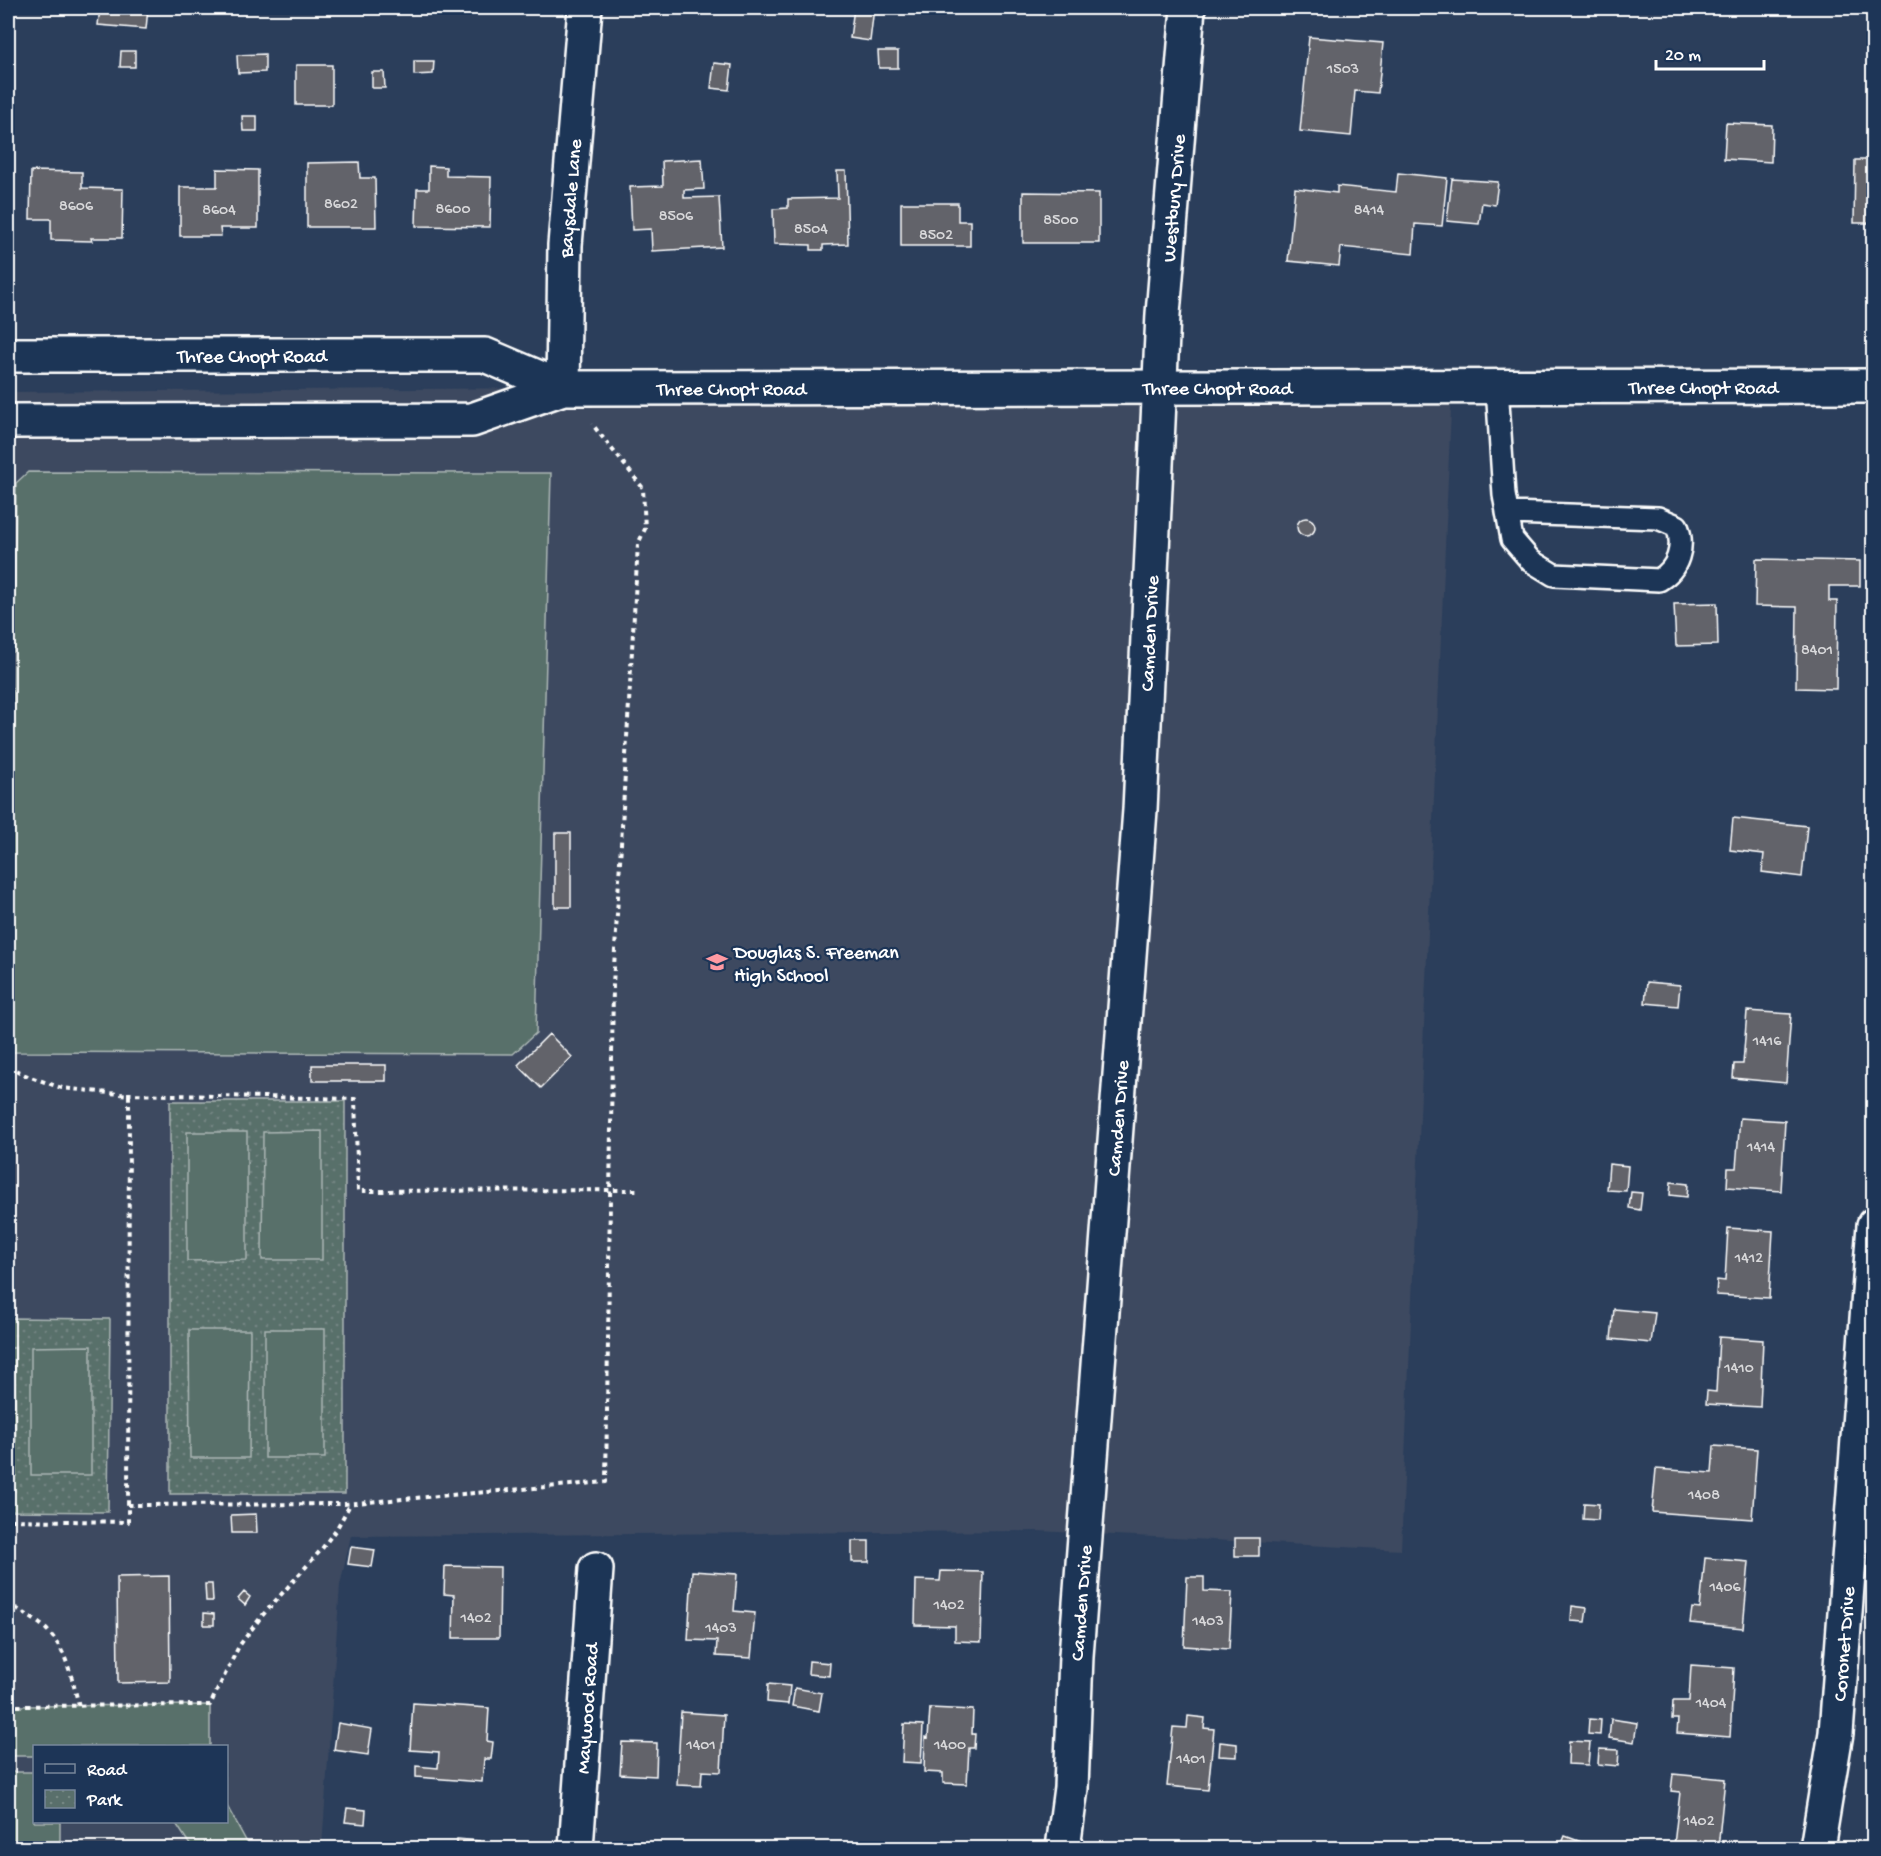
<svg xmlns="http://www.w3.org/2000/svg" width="1881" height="1856" font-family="'Gochi Hand',sans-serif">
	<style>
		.built { fill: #3c4960; fill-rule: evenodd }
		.park { fill: url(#park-dots); stroke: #acb7b5; stroke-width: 1.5 }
		.pitch { fill: #596f6b; stroke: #acb7b5; stroke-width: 1.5 }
		.building { fill: #62636b; stroke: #fff; stroke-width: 1.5 }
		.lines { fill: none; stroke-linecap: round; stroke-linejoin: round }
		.service-casing { stroke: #fff; stroke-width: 26 }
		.minor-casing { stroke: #fff; stroke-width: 38 }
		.secondary-casing { stroke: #fff; stroke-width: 38 }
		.path { stroke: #fff; stroke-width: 4; stroke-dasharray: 4.5 4.5; stroke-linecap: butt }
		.service { stroke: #1d3557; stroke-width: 21 }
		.minor { stroke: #1d3557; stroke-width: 33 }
		.secondary { stroke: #1d3557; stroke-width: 33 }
		.labels { text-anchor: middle; stroke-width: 4.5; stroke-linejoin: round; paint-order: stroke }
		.number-label { font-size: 16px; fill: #d8d8da }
		.street-label { font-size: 20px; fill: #fff; stroke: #1d3557 }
		.poi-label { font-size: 20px; fill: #fff; stroke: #1d3557; text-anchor: start }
	</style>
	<defs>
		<pattern id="park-dots" width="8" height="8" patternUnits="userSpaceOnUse" patternTransform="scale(1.5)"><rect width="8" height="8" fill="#596f6b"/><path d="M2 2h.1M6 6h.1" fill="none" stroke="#728581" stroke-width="1.8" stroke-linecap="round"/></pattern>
	</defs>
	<rect width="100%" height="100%" fill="#2b3e5b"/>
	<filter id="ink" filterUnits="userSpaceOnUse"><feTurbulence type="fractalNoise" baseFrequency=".0167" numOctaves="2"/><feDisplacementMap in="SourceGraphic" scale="12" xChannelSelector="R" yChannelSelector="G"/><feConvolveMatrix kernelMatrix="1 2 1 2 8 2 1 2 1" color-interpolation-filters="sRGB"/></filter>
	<g filter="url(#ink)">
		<!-- built -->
		<path class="built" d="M1452,387L1401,1550L1038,1531L351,1536L340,1585L322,1848H8V392L563,388ZM34,1746H226V1822H34Z"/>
		<!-- park -->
		<path class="park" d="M170,1101H345V1494H170Z
			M8,1318L110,1319L108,1512L8,1511Z"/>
		<!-- pitch -->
		<path class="pitch" d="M28,472L551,473L536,1033L513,1054L9,1052L16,483Z
			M322,1131V1260H262L263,1132Z
			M187,1132H247V1260L187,1261Z
			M265,1329H325V1458H265Z
			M189,1330H250L249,1458H190Z
			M91,1346V1475H31V1347Z
			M8,1348H15L16,1476H8Z
			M210,1705V1746H34V1756H8V1706Z
			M8,1772H34V1822H60V1848H8Z
			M227,1806L250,1848H192L175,1822H226Z"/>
		<!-- building -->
		<path class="building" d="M100,8H148L146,29L98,25Z
			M854,8H874L870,41L850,38Z
			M1036,8H1072V10Z
			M1309,37L1383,43L1378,93L1355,91L1351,136L1300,131Z
			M121,51H135V67H120Z
			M878,51H898V68H879Z
			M265,54V72L238,73L237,55Z
			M414,61H434L433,74L414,75Z
			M714,63L732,65L729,90L711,88Z
			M296,65H332V105H296Z
			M372,72H384L385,88H372Z
			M242,116H257V131H243Z
			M1726,123L1772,125L1771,162L1724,159Z
			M702,159L704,189L684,190V198L719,197L722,247L652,251L651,229L632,230L630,187L663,186L662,161Z
			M1855,160H1874V223H1854Z
			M359,162L360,178H375L376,227H307V163Z
			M429,166L446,167V176L491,177L490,227L416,226L417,189H429Z
			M217,169L258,170V228H220L221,236H180V187H217Z
			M31,171L82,172V188L123,189L122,238H91L92,241L51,240V219H30Z
			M837,171H846L848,244L823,245V250H811V245L774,244L773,209L788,208V199L838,198Z
			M1398,173L1447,178L1442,226L1415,224L1413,254L1341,247L1339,266L1288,261L1295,188L1337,193V186L1396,192Z
			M1452,179L1498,182L1495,205L1482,203L1479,224L1447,221Z
			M1023,192L1099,193V243H1023Z
			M901,203H958V221H970V246H901Z
			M1297 527a9 9 0 1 1 18 0a9 9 0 1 1-18 0Z
			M1756,559L1860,561V586H1829V601H1837L1836,689L1796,688L1797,607L1755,606Z
			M1717,603L1718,645L1676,646L1674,604Z
			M1733,818L1807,826L1802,877L1762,872L1764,854L1730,850Z
			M555,833H571V907H555Z
			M1647,982L1680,985L1678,1006L1645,1003Z
			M1747,1011L1791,1014L1786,1083L1733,1078L1734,1064H1743Z
			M549,1034L572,1057L541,1088L518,1065Z
			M312,1065H386V1081H312Z
			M1740,1118L1785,1121L1781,1191L1727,1187L1728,1168H1736Z
			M1609,1164L1628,1166L1626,1191L1607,1190Z
			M1671,1182L1688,1184L1687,1197L1670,1195Z
			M1631,1192L1642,1193L1640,1210L1629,1208Z
			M1728,1228L1773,1231L1769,1298L1716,1295L1717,1280L1725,1281Z
			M1614,1309L1655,1313L1651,1343L1611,1339Z
			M1719,1337L1763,1340L1760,1407L1706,1404L1707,1391L1716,1392Z
			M1714,1446L1757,1449L1752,1519L1652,1512L1656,1469L1712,1473Z
			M1584,1503L1599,1504L1598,1520L1583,1519Z
			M256,1514L257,1533H232L231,1515Z
			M1235,1538H1259V1556H1235Z
			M852,1541H869V1562H852Z
			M351,1547L375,1550L372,1567L348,1564Z
			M1705,1558L1749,1562L1743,1628L1690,1623L1692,1608L1700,1609Z
			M445,1566L500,1567L499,1638H453L454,1595L444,1594Z
			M692,1571L737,1574L734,1611L755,1613L751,1658L716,1656L717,1641L688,1640Z
			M941,1571L983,1572L981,1642L955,1641V1626L915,1625L916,1580L940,1581Z
			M169,1576L170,1682L118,1683L117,1577Z
			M1187,1577H1204V1591L1232,1592L1229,1649L1184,1646Z
			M205,1584H212L213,1601H206Z
			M244,1592L250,1597L245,1605L238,1599Z
			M1572,1606L1587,1608L1585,1622L1571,1621Z
			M204,1613L214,1614V1625H204Z
			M809,1661L830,1663L829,1676L808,1674Z
			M1691,1665L1734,1668L1730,1737L1677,1733L1678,1719H1672L1673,1701H1689Z
			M768,1684L790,1686L788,1704L767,1702Z
			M795,1688L822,1693L819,1711L792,1706Z
			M413,1703L489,1708L487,1741L493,1742L491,1759H484L482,1782L416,1777V1766L438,1768L439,1752L410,1750Z
			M930,1708L973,1710L972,1734H975L974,1748H969L967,1784L943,1783V1773L924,1772L925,1737L928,1738Z
			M681,1712L724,1715L721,1772L702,1771L701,1786L677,1785Z
			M1188,1716L1205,1718L1204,1728L1214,1729L1208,1790L1167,1786L1173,1727L1187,1728Z
			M1589,1719L1601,1720L1600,1735L1588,1734Z
			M1611,1719L1637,1723L1634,1742L1609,1738Z
			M338,1723L372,1729L368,1755L334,1750Z
			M904,1724L923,1725L921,1763L902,1762Z
			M1569,1741L1590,1742L1588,1765L1568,1764Z
			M622,1742L657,1743L656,1776L620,1774Z
			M1220,1742L1237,1744V1757L1219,1756Z
			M1599,1749L1619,1750L1618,1766L1598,1764Z
			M1673,1774L1725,1779L1718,1848H1691L1674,1845L1680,1792L1671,1791Z
			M347,1808L366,1810L365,1824L345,1822Z
			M1565,1836L1584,1843L1581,1848H1560Z
			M457,1839L480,1841L479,1848H423V1845L457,1847Z"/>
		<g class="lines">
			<defs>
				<path id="service" d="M1497,386L1504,495L1512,539L1531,561L1554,575L1659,580C1678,569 1685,547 1677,526L1658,518L1507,513"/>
				<g id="minor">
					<path id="s1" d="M563,388L565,245L585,8"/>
					<path id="s2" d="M576,1848L596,1569"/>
					<path id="s3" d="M1063,1848L1071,1788L1076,1656L1140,810L1163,314L1188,8"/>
					<path id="s4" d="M1817,1848L1836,1733L1874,1225"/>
				</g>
				<g id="secondary">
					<path id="s5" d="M8,355H485L563,388"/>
					<path id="s6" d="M8,421L472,420L563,388L1874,386"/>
				</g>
			</defs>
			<!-- service casing -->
			<use href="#service" class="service-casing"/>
			<!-- minor casing -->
			<use href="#minor" class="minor-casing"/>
			<!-- secondary casing -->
			<use href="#secondary" class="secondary-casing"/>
			<!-- path -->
			<path class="path" d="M8,1066L25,1075L62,1088L129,1095L128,1522L8,1520
				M127,1094L355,1099L358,1191L639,1190
				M128,1505L344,1504L606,1482L613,985L638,544L645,529L643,488L592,424
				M8,1603C20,1611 35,1619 46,1629C67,1650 72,1679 79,1706
				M8,1706L210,1705L239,1646L261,1617L321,1550L337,1528L351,1503"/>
			<!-- service -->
			<use href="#service" class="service"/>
			<!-- minor -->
			<use href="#minor" class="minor"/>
			<!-- secondary -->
			<use href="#secondary" class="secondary"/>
		</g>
	</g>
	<!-- icons -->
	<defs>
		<symbol id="school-bare" viewBox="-9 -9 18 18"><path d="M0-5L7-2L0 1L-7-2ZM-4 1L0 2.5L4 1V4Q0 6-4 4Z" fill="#ff9aa2" stroke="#1d3557" stroke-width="2.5" paint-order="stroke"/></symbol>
	</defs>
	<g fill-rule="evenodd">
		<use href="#school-bare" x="702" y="947" width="30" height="30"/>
	</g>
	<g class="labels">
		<!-- number labels -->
		<g class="number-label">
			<text x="1343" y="73">1503</text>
			<text x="341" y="208">8602</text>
			<text x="76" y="210">8606</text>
			<text x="453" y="213">8600</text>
			<text x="219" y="214">8604</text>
			<text x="1369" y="214">8414</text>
			<text x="676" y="220">8506</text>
			<text x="1061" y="224">8500</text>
			<text x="811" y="233">8504</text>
			<text x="936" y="239">8502</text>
			<text x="1817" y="654">8401</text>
			<text x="1767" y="1045">1416</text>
			<text x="1761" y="1151">1414</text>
			<text x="1749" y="1262">1412</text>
			<text x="1739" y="1372">1410</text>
			<text x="1704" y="1499">1408</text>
			<text x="1725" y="1591">1406</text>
			<text x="949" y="1609">1402</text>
			<text x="476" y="1622">1402</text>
			<text x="1208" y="1625">1403</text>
			<text x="721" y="1632">1403</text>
			<text x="1711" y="1707">1404</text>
			<text x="701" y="1749">1401</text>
			<text x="950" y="1749">1400</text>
			<text x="1191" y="1763">1401</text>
			<text x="1699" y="1825">1402</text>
		</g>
		<!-- street labels -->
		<g class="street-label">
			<text dy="7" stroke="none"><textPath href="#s3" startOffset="1654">Westbury Drive</textPath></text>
			<text dy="7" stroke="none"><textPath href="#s1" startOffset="190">Baysdale Lane</textPath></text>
			<text dy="7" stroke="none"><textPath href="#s5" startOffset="244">Three Chopt Road</textPath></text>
			<text dy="7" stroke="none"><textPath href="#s6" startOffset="1701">Three Chopt Road</textPath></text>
			<text dy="7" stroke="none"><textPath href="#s6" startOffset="1215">Three Chopt Road</textPath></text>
			<text dy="7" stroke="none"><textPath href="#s6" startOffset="729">Three Chopt Road</textPath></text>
			<text dy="7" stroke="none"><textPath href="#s3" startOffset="1218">Camden Drive</textPath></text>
			<text dy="7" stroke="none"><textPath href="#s3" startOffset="732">Camden Drive</textPath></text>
			<text dy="7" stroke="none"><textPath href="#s3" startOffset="246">Camden Drive</textPath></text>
			<text dy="7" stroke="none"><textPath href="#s4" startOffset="206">Coronet Drive</textPath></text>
			<text dy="7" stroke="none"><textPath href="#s2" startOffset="140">Maywood Road</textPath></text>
		</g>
		<!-- poi labels -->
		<g class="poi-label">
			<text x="734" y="958">Douglas S. Freeman<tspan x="734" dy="23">High School</tspan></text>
		</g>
	</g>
	<!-- margin -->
	<rect width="1881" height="1856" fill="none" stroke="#1d3557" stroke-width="30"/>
	<rect x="15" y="15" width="1851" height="1826" fill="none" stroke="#fff" stroke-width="2" filter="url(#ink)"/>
	<!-- legend -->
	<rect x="33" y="1745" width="195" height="78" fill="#1d3557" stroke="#77869a" stroke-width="1.5"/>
	<rect x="45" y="1764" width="30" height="9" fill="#1d3557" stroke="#77869a" stroke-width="1.5"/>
	<text x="87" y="1775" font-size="18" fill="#ffffff">Road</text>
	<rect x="45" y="1790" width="30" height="18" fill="url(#park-dots)" stroke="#77869a" stroke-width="1.5"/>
	<text x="87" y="1805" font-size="18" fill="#ffffff">Park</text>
	<!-- scale -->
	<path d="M1656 60v9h108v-9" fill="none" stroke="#ffffff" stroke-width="3"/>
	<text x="1665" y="60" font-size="18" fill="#ffffff" stroke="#1d3557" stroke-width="4.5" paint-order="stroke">20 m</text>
</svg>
